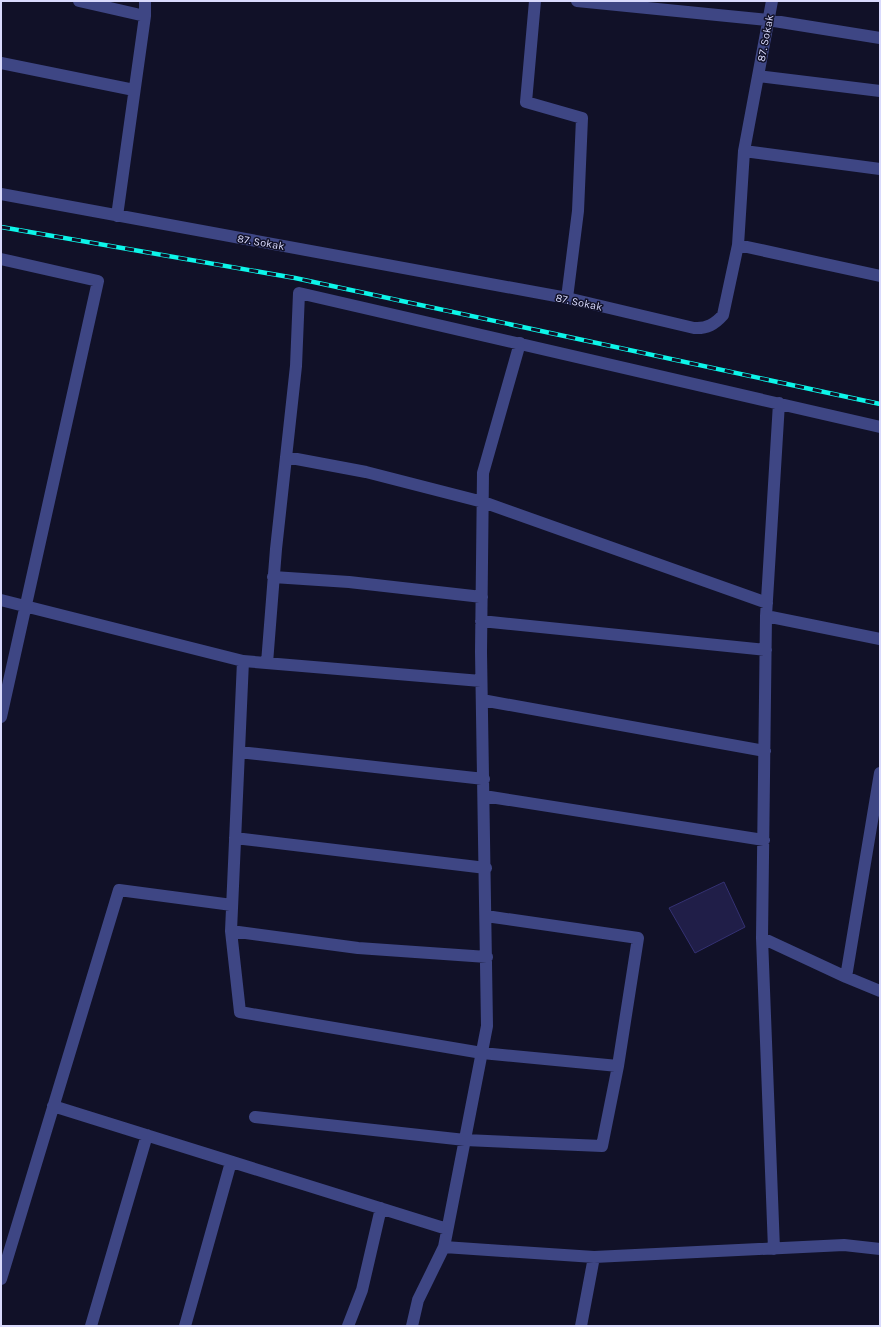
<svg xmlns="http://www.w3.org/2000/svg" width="881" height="1327" font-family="Karla,sans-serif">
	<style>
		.building { fill: #201e48; stroke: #343173 }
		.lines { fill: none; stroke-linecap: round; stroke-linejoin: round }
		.minor { stroke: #3e4684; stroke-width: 12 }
		.rail-casing { stroke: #0df5e9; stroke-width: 4.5 }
		.rail { stroke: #111128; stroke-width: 3; stroke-dasharray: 9; stroke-linecap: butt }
		.labels { text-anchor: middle; stroke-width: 3; stroke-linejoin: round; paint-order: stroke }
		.street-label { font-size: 11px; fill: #d9dafd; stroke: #111128 }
	</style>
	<rect width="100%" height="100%" fill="#111128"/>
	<!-- building -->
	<path class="building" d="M724,882L745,927L695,953L669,908Z"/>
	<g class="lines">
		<!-- minor -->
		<path class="minor" d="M79,1L145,16
			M535,1L526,102L582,118L578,211L567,298
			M577,1L768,20L880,38
			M1,63L134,90
			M758,76L880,91
			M744,151L880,169
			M1,194L567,298L694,328C707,329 715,324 723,315L738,245L744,151L772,1
			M117,216L145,16V1
			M738,245L880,276
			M1,259L98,281L1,717
			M779,403L766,616L762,938L846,977L880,991
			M286,457L366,472L483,502L767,603
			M273,577L349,582L482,597
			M1,600L243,661L481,681
			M766,616L880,639
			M481,621L766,650
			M243,661L231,931L240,1012L482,1053L618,1066
			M267,663L276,549L296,366L299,293L880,427
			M482,700L765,751
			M239,752L484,779
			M484,796L764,840
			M235,838L486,868
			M231,931L358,948L487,957
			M762,938L774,1249
			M846,977L880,773
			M53,1106L447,1229
			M255,1117L465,1140L602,1146L618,1066L638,938L486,916
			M444,1247L594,1257L844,1245L880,1249
			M1,1279L119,890L232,905
			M91,1326L147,1135
			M185,1326L231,1162
			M348,1326L362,1290L381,1208
			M412,1326L418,1300L444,1247L487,1026L481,652L483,473L520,343
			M581,1326L594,1257"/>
		<defs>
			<path id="rail" d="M1,227L295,278L880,404"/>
		</defs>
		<!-- rail casing -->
		<use href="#rail" class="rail-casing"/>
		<!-- rail -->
		<use href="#rail" class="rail"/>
	</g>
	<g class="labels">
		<!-- street labels -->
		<g class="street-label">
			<text transform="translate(765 38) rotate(-79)" y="4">87. Sokak</text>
			<text transform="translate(261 242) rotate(10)" y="4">87. Sokak</text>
			<text transform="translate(579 302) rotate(12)" y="4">87. Sokak</text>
		</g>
	</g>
	<!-- border -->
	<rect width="881" height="1327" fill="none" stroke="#d9dafd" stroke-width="4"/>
</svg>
